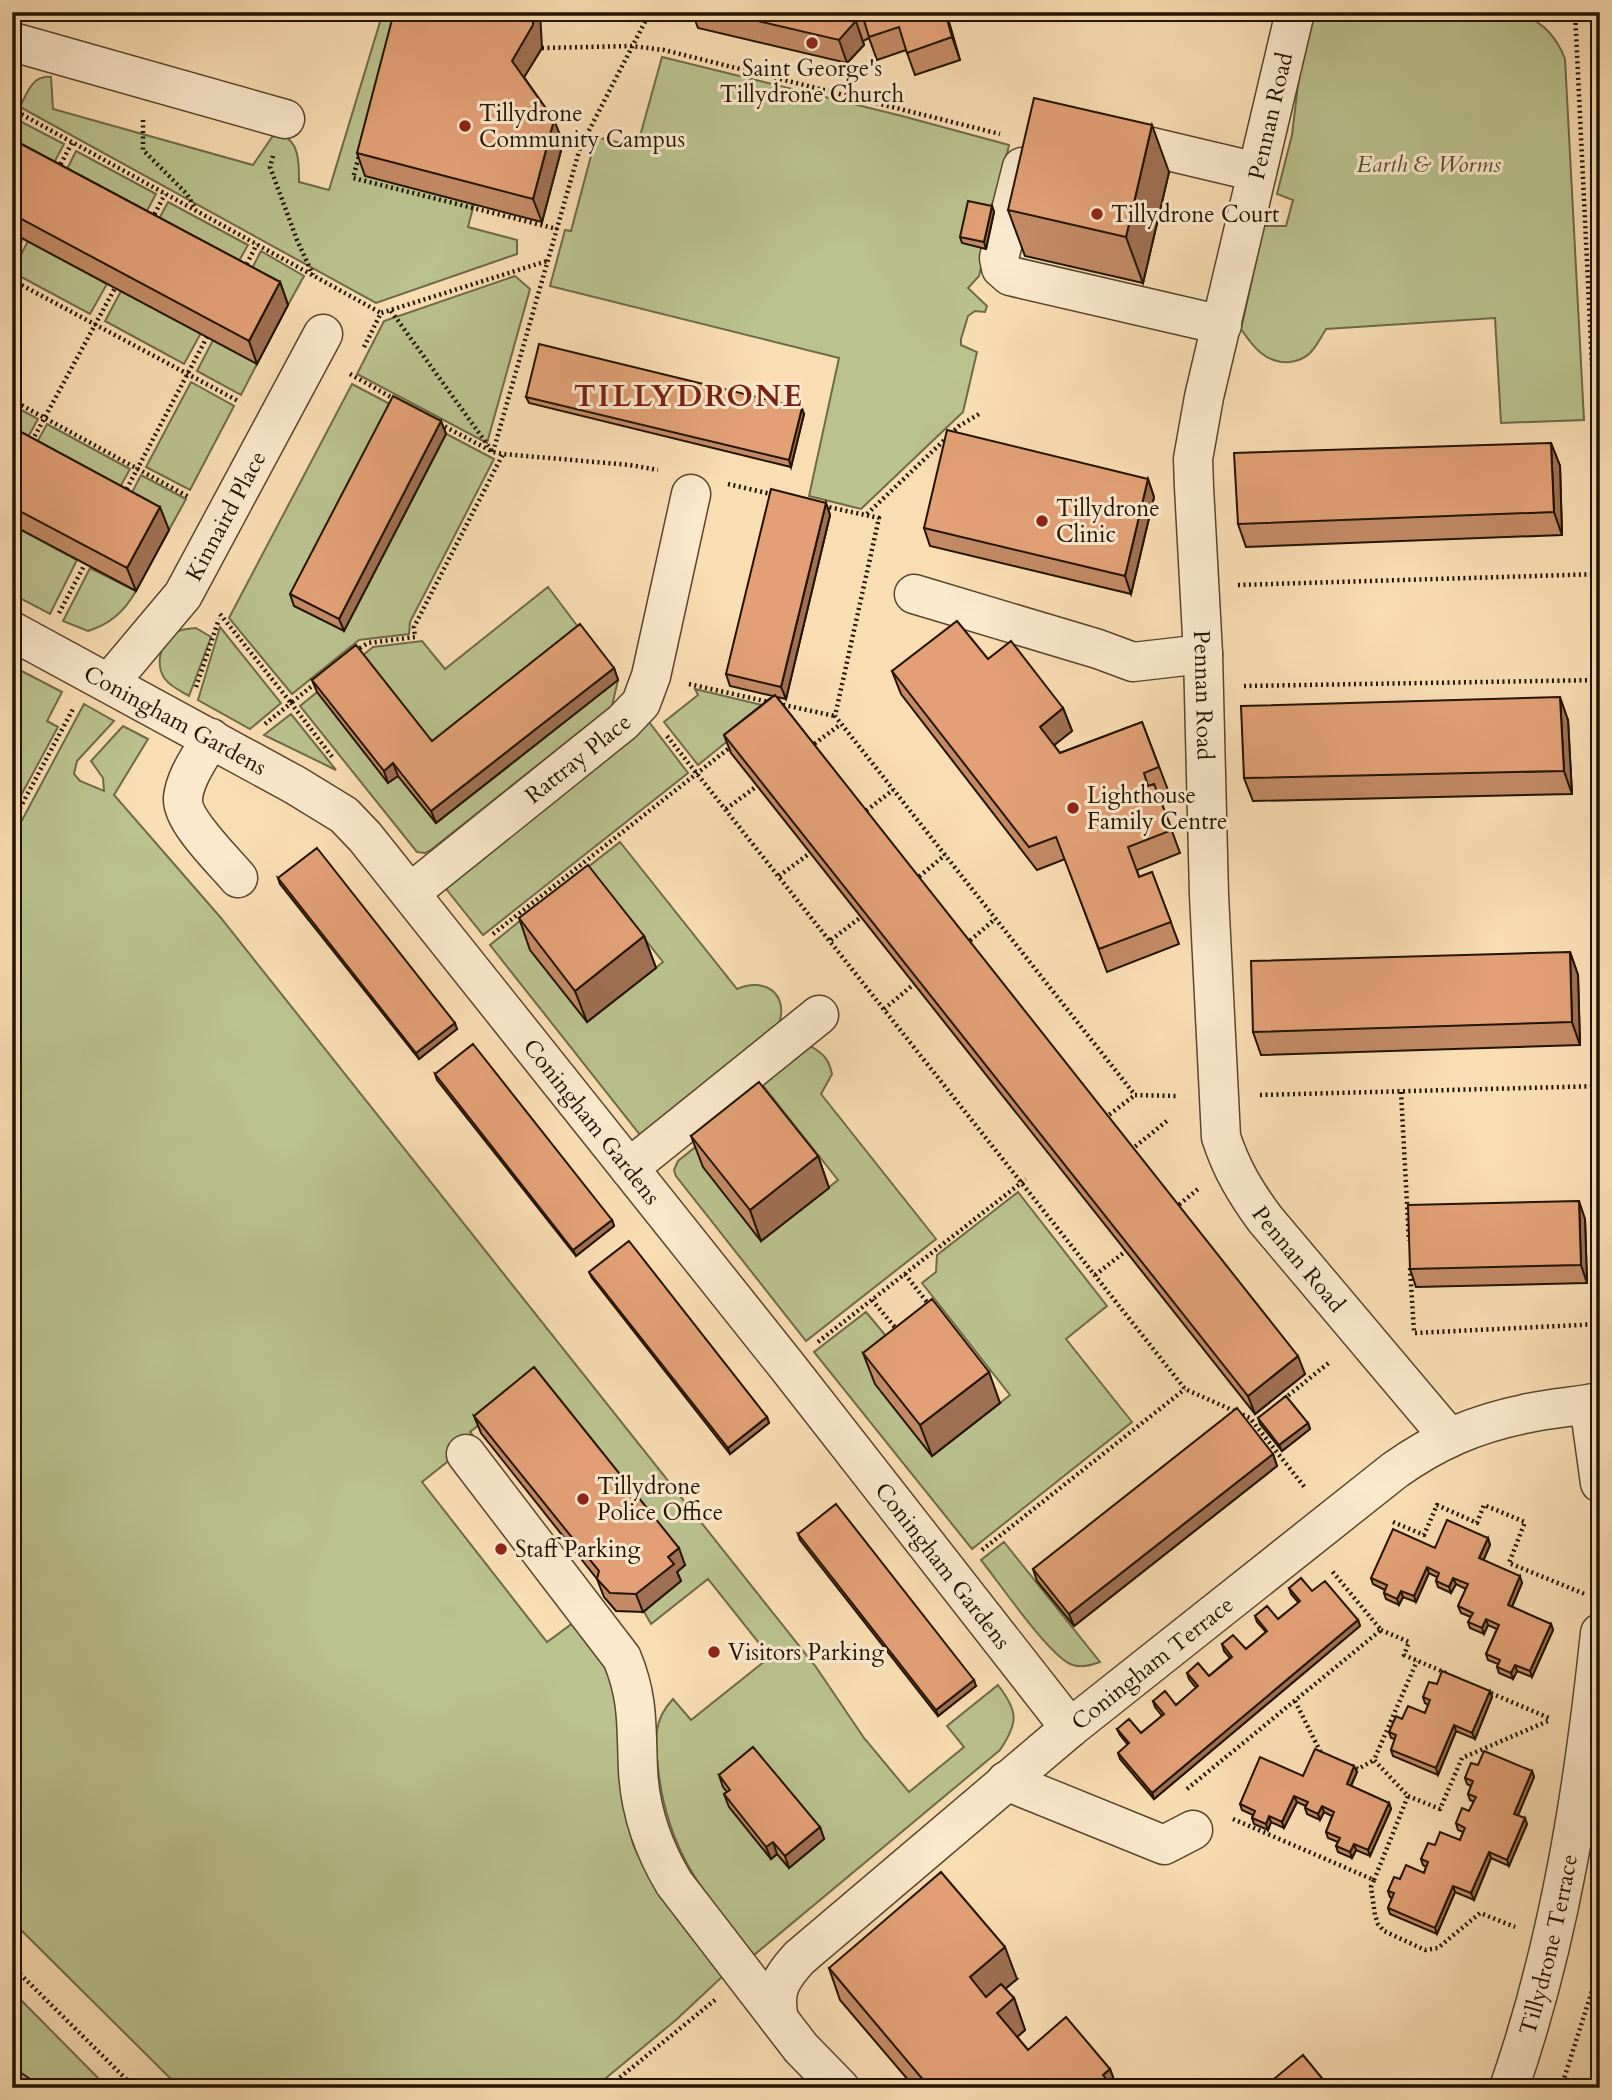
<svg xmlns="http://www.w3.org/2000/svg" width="1612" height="2100" font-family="Cardo,serif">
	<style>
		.green { fill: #bac28f; stroke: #6e6a48; stroke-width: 2 }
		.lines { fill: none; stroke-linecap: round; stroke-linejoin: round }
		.minor-casing { stroke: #57462e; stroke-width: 41 }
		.path { stroke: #211301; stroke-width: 4.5; stroke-dasharray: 2 3.5; stroke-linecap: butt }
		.minor { stroke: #fbe9ce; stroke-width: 38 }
		.wall { fill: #c38a65; stroke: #211301; stroke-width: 2 }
		.shaded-wall { fill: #9f7053; stroke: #211301; stroke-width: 2 }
		.building { fill: #e3a076; stroke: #211301; stroke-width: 2 }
		.poi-dot { fill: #8f2418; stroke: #fbe9ce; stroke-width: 2.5 }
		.labels { text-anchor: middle; stroke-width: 6; stroke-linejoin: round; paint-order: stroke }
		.poi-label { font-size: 23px; fill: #211301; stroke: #fbe9ce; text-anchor: start }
		.street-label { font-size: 23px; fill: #211301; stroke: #fbe9ce }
		.park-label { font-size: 23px; font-style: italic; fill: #575033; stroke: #fbe9ce }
		.district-label { font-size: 30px; font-weight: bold; letter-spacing: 2px; fill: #7a1f14; stroke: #fbe9ce }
	</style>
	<rect width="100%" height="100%" fill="#f9ddb3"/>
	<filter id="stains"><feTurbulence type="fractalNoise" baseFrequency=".00286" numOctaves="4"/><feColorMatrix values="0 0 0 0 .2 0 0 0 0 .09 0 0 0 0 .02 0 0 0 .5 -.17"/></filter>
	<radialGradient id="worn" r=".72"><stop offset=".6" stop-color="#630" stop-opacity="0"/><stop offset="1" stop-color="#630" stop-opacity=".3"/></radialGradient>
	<!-- green -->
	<path class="green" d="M383,12H408L474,204L468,227L517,240V254L376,303L20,107C27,93 32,75 51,77L53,109L253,165L272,137L280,134C300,141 299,164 299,182L329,190Z
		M1311,12H1513C1539,18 1556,35 1565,59L1584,420L1501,423L1495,318L1326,329C1321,337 1317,346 1310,353C1304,359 1298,361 1290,362C1266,364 1253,347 1241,329L1264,226H1286L1293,200L1277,194L1292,135L1301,60Z
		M662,57L902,116L1009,145L979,276L968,288L987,306L985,312L975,311L968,316L961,339V345L977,352L963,412L861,509L809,496L839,358L550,286L565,230L571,231L596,137L637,147Z
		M12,117L64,144L47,176L12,158Z
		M76,151L156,194L139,226L60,183Z
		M168,202L248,245L231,275L152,232Z
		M28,241L107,284L90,314L12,272Z
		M261,251L304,276L288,305L245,282Z
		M515,276L530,289L487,443L357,374L384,321Z
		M121,291L201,333L184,364L105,321Z
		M213,340L257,364L241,395L197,371Z
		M191,382L234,406L190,490L146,467Z
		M352,384L494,459L410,622L409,634L359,640L292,694L229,618Z
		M12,405L38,419L21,450L12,446Z
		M47,424L130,469L113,500L30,455Z
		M141,475L186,499L169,530L125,506Z
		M12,525L77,560L50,614L12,594Z
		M90,568L136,591C124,612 110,624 88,631L63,621Z
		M548,587L618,680L612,706L432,849L425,853L417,852L300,706L373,647L422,641L445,669Z
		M220,627L281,703L250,729L198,700Z
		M196,628L211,637L189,696C181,691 171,687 165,679C155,665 160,643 174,633C180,629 189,629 196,628Z
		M12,666L62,692L47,721L58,727L12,812Z
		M695,689L770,707L698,765L664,722L698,695Z
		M84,704L114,721L77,761L74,774L80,781L104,791L103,778L91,761L123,726L148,739L114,795L221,918L816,1667L864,1738L909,1792L964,1747L947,1726L998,1685C1018,1711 1019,1722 1000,1750L754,1955C703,1893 667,1851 658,1768C655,1740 653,1720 673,1699L691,1720L770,1657L708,1579L651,1624L520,1393L470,1432L476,1439L422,1482L547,1642L573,1623L601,1659L616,1692L626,1814L633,1844L647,1873L723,1976L677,2019L594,2088H180L12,1921V839Z
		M291,714L336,770L264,735Z
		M649,722L688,773L483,935L443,885Z
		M620,842L737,989C764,977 789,993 779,1024L641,1136L490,945L541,904L587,1022L663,962L588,867Z
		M812,1047C824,1054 829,1060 832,1074L821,1094L936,1239L806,1341L676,1176L674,1170L678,1161L718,1129L761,1241L838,1180L761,1083L799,1048Z
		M1018,1192L1107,1306L1066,1339L1132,1422L972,1549L814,1352L866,1312L906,1360L932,1456L1000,1403L1010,1395L922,1283L936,1272L937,1255Z
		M1004,1542L1100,1662C1092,1665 1082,1668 1073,1665C1051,1659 998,1581 981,1560Z
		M12,1991L108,2088H12Z"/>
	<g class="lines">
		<defs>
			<g id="minor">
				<path id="s1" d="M1295,12L1204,397L1193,459L1194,487L1203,654L1209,895L1221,1137C1231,1168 1245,1192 1265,1219L1448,1436"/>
				<path d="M13,42L285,119"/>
				<path d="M1109,137L1257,172"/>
				<path d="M1022,167L999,258L1001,268L1010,276L1222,325"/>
				<path d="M914,594L1098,649L1133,662L1203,654"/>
				<path id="s2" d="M12,631L295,785L344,815L365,837L787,1366L1070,1728"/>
				<path id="s3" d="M109,683L183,595L323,334"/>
				<path d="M211,738C201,756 185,777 183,798C181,820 223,860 238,878"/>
				<path id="s4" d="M410,893L623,722L641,703L651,676L691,494"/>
				<path d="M629,1168L819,1015"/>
				<path d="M1589,1404L1600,1483"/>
				<path d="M466,1454L622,1658C639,1699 636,1727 638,1770C640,1811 653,1848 674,1883L801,2048L840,2088"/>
				<path d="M1006,1781L1164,1845L1193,1830"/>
				<path id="s5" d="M779,2019C773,1991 780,1979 799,1958L1070,1728L1395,1470C1436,1441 1475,1424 1524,1414C1549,1408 1575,1407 1600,1402"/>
				<path id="s6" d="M1509,2088C1560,1941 1584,1787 1600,1633"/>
			</g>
		</defs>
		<!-- minor casing -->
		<use href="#minor" class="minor-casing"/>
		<!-- path -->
		<path class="path" d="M1575,12L1600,532
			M542,48L632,46L664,50L1000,134
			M12,109L381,313
			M143,120V150L187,194L196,210
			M360,152L353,178L557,229
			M273,156L270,167L297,240L313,275
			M58,169L72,143
			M152,219L165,194
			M12,256L22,238
			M244,269L257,244
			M12,280L240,402
			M391,311L492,451
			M364,347L381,313L547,261
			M350,374L396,400
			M12,400L189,497
			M440,424L493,452L503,454L630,465L658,470
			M32,441L115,288
			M493,452L580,148L650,12
			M728,484L775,495
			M124,494L207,337
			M824,506L879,518L835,716L1135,1095L1178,1096
			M867,514L959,426L979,414
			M1238,585L1600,574
			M59,613L85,564
			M220,614L291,703L318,681
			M355,651L368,643L415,637L414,627L503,454
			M689,684L769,702
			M1244,686L1600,680
			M196,687L219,619
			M779,709L784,705L835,716
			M265,724L291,703L333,758
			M667,736L1185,1389L1250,1418L1306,1489
			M810,747L841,724
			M726,809L757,786
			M862,814L893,790
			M12,823L73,709
			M779,876L810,853
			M915,880L945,855
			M493,934L733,745
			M831,940L861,917
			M966,944L995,919
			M884,1009L914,984
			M1401,1092L1409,1241
			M1260,1095L1600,1086
			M1105,1118L1135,1095
			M1131,1150L1168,1120
			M1175,1208L1198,1189
			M1410,1268L1414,1332
			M905,1274L930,1306
			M1095,1275L1126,1251
			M872,1300L898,1331
			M1415,1333L1600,1324
			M818,1342L1026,1179
			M1284,1399L1331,1361
			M1393,1522L1424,1535L1437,1505L1477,1523L1484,1505L1525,1522L1509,1563L1587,1595
			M982,1550L1185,1389
			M1381,1630L1409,1642L1404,1655L1446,1673
			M1486,1691L1549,1718
			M1295,1701L1321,1753
			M1351,1766L1358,1769L1374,1760
			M1187,1789L1381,1630L1332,1571
			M1408,1796L1440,1809L1462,1758L1548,1721
			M1233,1819L1374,1880L1371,1887L1375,1915L1378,1924L1384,1931L1425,1950L1438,1948L1480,1913L1515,1927
			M1374,1880L1408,1796L1374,1760L1417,1661
			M12,1966L135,2088
			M607,2088L715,2000
			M1561,2088L1600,1966"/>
		<!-- minor -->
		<use href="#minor" class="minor"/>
	</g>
	<!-- wall -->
	<path class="wall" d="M692,12H946L960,60L915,75L906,50L877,60L869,38L863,41L864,45L847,63L698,28Z
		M542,48L524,77L554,120L563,143L542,222L365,176L357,153Z
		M12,139L280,282L288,305L257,364L12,233Z
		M1169,172L1143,283L1025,256L1008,210Z
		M992,206L994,212L986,249L962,243L960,237Z
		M526,397L804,414L791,467L529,403Z
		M441,421L446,434L344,631L294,606L290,594Z
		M12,427L169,530L136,591L12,525Z
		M1551,443L1560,466L1562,535L1246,547L1238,524Z
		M1148,479L1154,497L1131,594L930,546L924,528Z
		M826,503L830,515L786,699L777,697L1305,1374L1255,1414L731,753L724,735L773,696L730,686L726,674Z
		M988,659L1063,708L1072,731L1054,745L1060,753L1142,722L1168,790L1158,793L1180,853L1137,870L1139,877L1152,872L1179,944L1107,972L1065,859L1037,870L901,694L892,671Z
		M614,668L618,680L436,823L398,776L388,783L317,692L312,680L432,741Z
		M1568,720L1572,794L1253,801L1244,778Z
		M278,878L457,1029L419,1059L280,884Z
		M519,918L644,936L656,968L587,1022L530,950Z
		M1570,952L1578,975L1580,1045L1261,1055L1253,1032Z
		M435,1074L612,1220L614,1226L576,1256L437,1080Z
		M691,1136L818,1156L829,1188L761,1241L703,1167Z
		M1585,1219L1587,1283L1416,1287L1410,1269Z
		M589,1272L767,1417L769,1423L730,1454L592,1278Z
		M863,1353L1000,1403L932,1456L875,1384Z
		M474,1416L685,1565L677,1572L681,1581L643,1612L616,1611L604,1597L597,1579L481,1433Z
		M1258,1418L1308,1423L1310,1429L1282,1451L1260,1424Z
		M1273,1454L1277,1466L1074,1626L1037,1581L1033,1569Z
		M798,1534L976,1686L938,1716L800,1540Z
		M1488,1538L1490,1545L1483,1560L1522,1583L1512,1607L1551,1624L1553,1630L1532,1677L1517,1671L1513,1679L1499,1673L1497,1667L1498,1664L1488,1660L1486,1654L1497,1629L1488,1625L1484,1634L1470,1628L1468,1622L1471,1617L1461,1613L1458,1606L1466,1589L1456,1584L1451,1593L1438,1587L1436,1581L1437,1577L1429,1573L1416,1602L1403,1597L1399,1605L1386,1599L1384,1593L1385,1590L1373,1584L1371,1578L1435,1548Z
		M1289,1588L1312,1591L1358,1620L1360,1626L1154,1799L1120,1759L1118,1753L1128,1745L1120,1735L1117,1729L1141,1733L1162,1716L1155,1707L1153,1701L1176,1705L1196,1688L1189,1679L1187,1673L1209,1676L1230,1658L1224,1651L1222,1644L1246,1649L1266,1632L1257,1622L1255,1616L1278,1619L1299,1603L1291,1594Z
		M1437,1684L1490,1691L1492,1697L1475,1739L1456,1731L1438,1775L1393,1756L1391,1750L1395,1739L1391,1738L1389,1732L1402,1719L1425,1713L1428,1705L1425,1703L1423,1697Z
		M1478,1765L1532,1771L1534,1777L1518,1815L1527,1824L1509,1866L1491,1858L1474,1900L1455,1892L1437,1934L1390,1914L1388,1908L1392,1898L1390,1897L1388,1891L1400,1879L1424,1873L1426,1867L1423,1865L1421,1859L1435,1845L1460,1840L1463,1832L1458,1830L1456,1823L1469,1811L1474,1802L1470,1800L1468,1794L1471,1786L1467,1784L1465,1778Z
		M1357,1772L1351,1786L1389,1803L1391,1809L1370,1856L1356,1850L1352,1858L1338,1852L1336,1846L1338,1842L1328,1838L1326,1832L1332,1816L1324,1812L1320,1820L1307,1814L1305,1808L1306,1806L1297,1802L1284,1828L1271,1822L1268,1830L1254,1824L1252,1818L1253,1815L1242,1810L1240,1804L1303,1776Z
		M719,1775L820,1827L824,1839L789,1868L777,1854L771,1859L729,1807L724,1794L727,1792L723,1787Z
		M829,1968L1017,1979L1005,1989L1014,1998L1025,2030L1017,2037L1028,2050L1110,2069L1117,2088H915L840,2000Z"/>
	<!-- shaded-wall -->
	<path class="shaded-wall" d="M533,12H540L542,48L520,84L512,61Z
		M945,12H946L960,60L952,37Z
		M855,18L864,45L847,63L839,40Z
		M554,120L563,143L542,222L533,199Z
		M1152,125L1169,172L1143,283L1126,237Z
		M992,206L994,212L986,249L984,242Z
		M280,282L288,305L257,364L249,341Z
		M802,408L804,414L791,467L789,460Z
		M441,421L446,434L344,631L339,619Z
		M1551,443L1560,466L1562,535L1554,512Z
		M1148,479L1154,497L1131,594L1125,576Z
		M826,503L830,515L786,699L781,687Z
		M160,507L169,530L136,591L127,568Z
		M614,668L618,680L436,823L431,811Z
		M1560,697L1568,720L1572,794L1564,771Z
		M1063,708L1072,731L1048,750L1040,727Z
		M393,763L398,776L388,783L384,771Z
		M644,936L656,968L587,1022L575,991Z
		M1570,952L1578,975L1580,1045L1572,1022Z
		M455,1023L457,1029L419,1059L416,1053Z
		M818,1156L829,1188L761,1241L750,1210Z
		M1579,1201L1585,1219L1587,1283L1581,1265Z
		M612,1220L614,1226L576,1256L573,1250Z
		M1298,1356L1305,1374L1255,1414L1248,1396Z
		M989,1372L1000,1403L932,1456L920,1425Z
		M767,1417L769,1423L730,1454L728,1448Z
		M1308,1423L1310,1429L1282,1451L1279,1445Z
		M1273,1454L1277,1466L1074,1626L1069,1614Z
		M1488,1538L1490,1545L1482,1564L1479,1558Z
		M679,1548L685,1565L677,1572L681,1581L643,1612L636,1594L668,1557Z
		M1427,1567L1429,1573L1416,1602L1414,1596Z
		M1520,1576L1522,1583L1510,1611L1508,1605Z
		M1453,1578L1456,1584L1451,1593L1449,1587Z
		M1401,1591L1403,1597L1399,1605L1397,1599Z
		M1486,1619L1488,1625L1484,1634L1482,1628Z
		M1358,1620L1360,1626L1154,1799L1152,1793Z
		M1551,1624L1553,1630L1532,1677L1530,1671Z
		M1515,1665L1517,1671L1513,1679L1511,1673Z
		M974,1680L976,1686L938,1716L936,1710Z
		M1490,1691L1492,1697L1475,1739L1472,1733Z
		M1454,1725L1456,1731L1438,1775L1436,1768Z
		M1354,1766L1357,1772L1349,1790L1347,1784Z
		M1532,1771L1534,1777L1516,1820L1514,1814Z
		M1294,1796L1297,1802L1284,1828L1282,1822Z
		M1389,1803L1391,1809L1370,1856L1368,1850Z
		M1322,1806L1324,1812L1320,1820L1318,1814Z
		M1269,1816L1271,1822L1268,1830L1266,1824Z
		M1525,1818L1527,1824L1509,1866L1507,1860Z
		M820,1827L824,1839L789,1868L785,1856Z
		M773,1842L777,1854L771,1859L766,1847Z
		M1354,1844L1356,1850L1352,1858L1350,1852Z
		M1489,1852L1491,1858L1474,1900L1471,1893Z
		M1453,1886L1455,1892L1437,1934L1435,1928Z
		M1005,1947L1017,1979L981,2009L970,1977Z
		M1014,1998L1025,2030L1008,2045L997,2013Z
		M1110,2069L1117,2088H1107L1103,2075Z"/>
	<!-- building -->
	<path class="building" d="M394,12H533V25L512,61L554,120L533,199L357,153Z
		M719,12H945L952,37L907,53L899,27L869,37L862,14L855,18V22L839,40Z
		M1034,98L1152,125L1126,237L1008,210Z
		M12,139L280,282L249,341L12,214Z
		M968,201L992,206L984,242L960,237Z
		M539,344L802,408L789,460L526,397Z
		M393,396L441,421L339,619L290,594Z
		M12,427L160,507L127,568L12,507Z
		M947,430L1148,479L1125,576L924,528Z
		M1551,443L1554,512L1238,524L1234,453Z
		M771,489L826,503L781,687L726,674Z
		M957,621L988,659L1011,641L1063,708L1040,727L1060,753L1142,722L1159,767L1144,773L1148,786L1154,784L1172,830L1128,847L1139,877L1152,872L1171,922L1099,949L1056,837L1029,847L892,671Z
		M580,624L614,668L431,811L393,763L384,771L312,680L356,645L432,741Z
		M775,695L1298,1356L1248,1396L724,735Z
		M1560,697L1564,771L1244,778L1241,706Z
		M317,848L455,1023L416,1053L278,878Z
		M588,865L644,936L575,991L519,918Z
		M1570,952L1572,1022L1253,1032L1251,961Z
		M473,1044L612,1220L573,1250L435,1074Z
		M759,1082L818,1156L750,1210L691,1136Z
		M1579,1201L1581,1265L1410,1269L1408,1205Z
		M629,1241L767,1417L728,1448L589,1272Z
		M932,1299L989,1372L920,1425L863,1353Z
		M534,1367L679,1548L668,1557L674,1564L636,1594L610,1593L597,1579L599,1571L474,1416Z
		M1286,1396L1308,1423L1279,1445L1258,1418Z
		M1237,1408L1273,1454L1069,1614L1033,1569Z
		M836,1504L974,1680L936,1710L798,1534Z
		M1447,1520L1488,1538L1479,1558L1520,1576L1508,1605L1551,1624L1530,1671L1515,1665L1511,1673L1497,1667L1500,1660L1486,1654L1499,1625L1486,1619L1482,1628L1468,1622L1473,1613L1458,1606L1468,1584L1453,1578L1449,1587L1436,1581L1439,1573L1427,1567L1414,1596L1401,1591L1397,1599L1384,1593L1387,1585L1371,1578L1393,1529L1435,1548Z
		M1301,1578L1312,1591L1325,1581L1358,1620L1152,1793L1118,1753L1129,1743L1117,1729L1129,1719L1141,1733L1164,1714L1153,1701L1165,1691L1176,1705L1198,1686L1187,1673L1198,1663L1209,1676L1232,1657L1222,1644L1233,1635L1246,1649L1267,1631L1255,1616L1267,1606L1278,1619L1300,1601L1289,1588Z
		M1442,1671L1490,1691L1472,1733L1454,1725L1436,1768L1391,1750L1396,1735L1389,1732L1396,1716L1402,1719L1408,1706L1425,1713L1430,1700L1423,1697L1429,1682L1437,1684Z
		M753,1747L820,1827L785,1856L773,1842L766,1847L724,1794L730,1790L719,1775Z
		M1315,1749L1354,1766L1347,1784L1389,1803L1368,1850L1354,1844L1350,1852L1336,1846L1340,1838L1326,1832L1334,1812L1322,1806L1318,1814L1305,1808L1308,1802L1294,1796L1282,1822L1269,1816L1266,1824L1252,1818L1255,1811L1240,1804L1260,1757L1303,1776Z
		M1484,1751L1532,1771L1514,1814L1525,1818L1507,1860L1489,1852L1471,1893L1453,1886L1435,1928L1388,1908L1394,1893L1388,1891L1394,1877L1400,1879L1406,1865L1424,1873L1428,1862L1421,1859L1428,1843L1435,1845L1440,1832L1460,1840L1465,1828L1456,1823L1462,1808L1469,1811L1476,1797L1468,1794L1473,1781L1465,1778L1471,1763L1478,1765Z
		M941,1872L1005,1947L970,1977L986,1997L1001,1984L1014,1998L997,2013L1028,2050L1066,2017L1110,2069L1103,2075L1113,2088H930L829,1968Z
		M1303,2055L1330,2088H1263Z
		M12,2067L44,2088H12Z"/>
	<!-- markers -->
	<g class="poi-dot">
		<circle cx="812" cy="43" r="7"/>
		<circle cx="465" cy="126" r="7"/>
		<circle cx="1097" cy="214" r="7"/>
		<circle cx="1042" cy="521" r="7"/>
		<circle cx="1073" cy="808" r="7"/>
		<circle cx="583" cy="1499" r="7"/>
		<circle cx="501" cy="1549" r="7"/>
		<circle cx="714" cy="1652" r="7"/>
	</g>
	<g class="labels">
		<!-- poi labels -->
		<g class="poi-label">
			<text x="812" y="76" text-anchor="middle">Saint George's<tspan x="812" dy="26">Tillydrone Church</tspan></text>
			<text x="479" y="121">Tillydrone<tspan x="479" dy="26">Community Campus</tspan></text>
			<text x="1111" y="222">Tillydrone Court</text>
			<text x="1056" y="516">Tillydrone<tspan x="1056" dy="26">Clinic</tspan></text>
			<text x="1087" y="803">Lighthouse<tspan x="1087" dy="26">Family Centre</tspan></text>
			<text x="597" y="1494">Tillydrone<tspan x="597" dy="26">Police Office</tspan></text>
			<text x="515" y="1557">Staff Parking</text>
			<text x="728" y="1660">Visitors Parking</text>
		</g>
		<!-- street labels -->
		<g class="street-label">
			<text transform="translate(1270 116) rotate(-77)" y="8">Pennan Road</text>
			<text dy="8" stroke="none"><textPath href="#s3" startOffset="205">Kinnaird Place</textPath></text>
			<text dy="8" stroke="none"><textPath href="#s1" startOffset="695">Pennan Road</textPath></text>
			<text dy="8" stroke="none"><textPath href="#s2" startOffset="186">Coningham Gardens</textPath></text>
			<text dy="8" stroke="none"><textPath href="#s4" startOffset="215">Rattray Place</textPath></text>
			<text dy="8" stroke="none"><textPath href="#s2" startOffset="774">Coningham Gardens</textPath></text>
			<text dy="8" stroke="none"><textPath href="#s1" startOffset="1283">Pennan Road</textPath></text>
			<text dy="8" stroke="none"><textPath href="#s2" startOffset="1340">Coningham Gardens</textPath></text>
			<text dy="8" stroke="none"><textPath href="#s5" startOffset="528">Coningham Terrace</textPath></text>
			<text dy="8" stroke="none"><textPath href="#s6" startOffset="149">Tillydrone Terrace</textPath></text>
		</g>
		<!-- park labels -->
		<g class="park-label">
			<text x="1429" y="172">Earth &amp; Worms</text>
		</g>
		<!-- district labels -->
		<g class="district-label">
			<text x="689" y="406">TILLYDRONE</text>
		</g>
	</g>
	<!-- margin -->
	<rect width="1612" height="2100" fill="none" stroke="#f9ddb3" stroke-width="42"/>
	<rect x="14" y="14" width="1584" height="2072" fill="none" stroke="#211301" stroke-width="3.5"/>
	<rect x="21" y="21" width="1570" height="2058" fill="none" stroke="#211301" stroke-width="2"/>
	<rect width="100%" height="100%" filter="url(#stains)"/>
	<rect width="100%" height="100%" fill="url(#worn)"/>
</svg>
